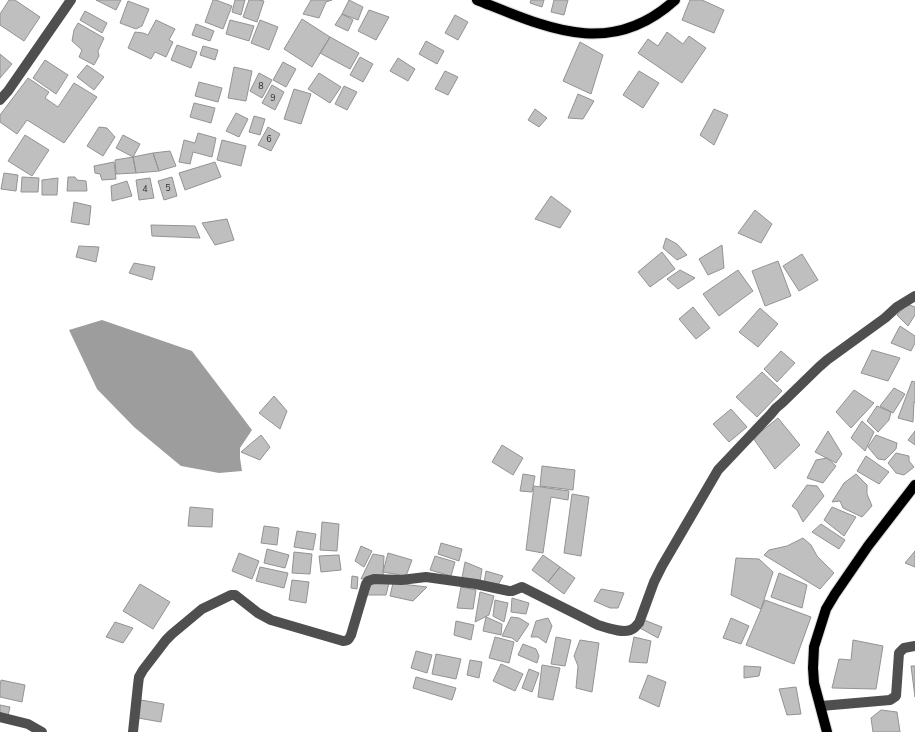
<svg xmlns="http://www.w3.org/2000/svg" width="915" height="732" font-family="'Nunito Sans',sans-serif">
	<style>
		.water { fill: #9d9d9d }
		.building { fill: #bfbfbf; stroke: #939393 }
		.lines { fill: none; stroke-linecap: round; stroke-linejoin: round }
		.major-casing { stroke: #dbdbdb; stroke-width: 12 }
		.minor { stroke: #4f4f4f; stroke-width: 10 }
		.major { stroke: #000; stroke-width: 10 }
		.labels { text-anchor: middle; stroke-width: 4; stroke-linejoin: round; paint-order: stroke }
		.number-label { font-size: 9px; fill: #303030 }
	</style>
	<rect width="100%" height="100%" fill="#fff"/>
	<!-- water -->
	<path class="water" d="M102,320L192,351L252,430L240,448V458L242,471L219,473L181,466L134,427L97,389L69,330Z"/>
	<!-- building -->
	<path class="building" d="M9,0H15L40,17L24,41L0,25V14Z
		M96,0H121L116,10Z
		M213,0H216L232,6L223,29L205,22Z
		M235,0H245L241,15L232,12Z
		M249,0H259L264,1L257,22L243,17Z
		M311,0H332L326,2L319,18L303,14Z
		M349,0L363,7L358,20L342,14Z
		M531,0H544L542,7L530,3Z
		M554,0H568L564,15L551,12Z
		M690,0H702L724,10L714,33L682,20Z
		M128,1L149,9L142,26L136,29L120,23Z
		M369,10L389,17L376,40L358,31Z
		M85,11L107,23L102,33L80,20Z
		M342,14L353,20L348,31L335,25Z
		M455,15L468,22L458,40L445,33Z
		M302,19L330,37L312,67L284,49Z
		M156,20L175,29L169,40L173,42L166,57L155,52L151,59L128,48L135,32L143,33L148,35Z
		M230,20L254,26L249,41L226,34Z
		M260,20L278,27L269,50L251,43Z
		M78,23L104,38L98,51L99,56L94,65L79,57L82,50L72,41L74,30Z
		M196,24L214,31L210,41L192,35Z
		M667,32L683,44L689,36L706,48L682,83L638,53L648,39L658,46Z
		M330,37L359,53L350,69L320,53Z
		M426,41L444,51L437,64L419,54Z
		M580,42L603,55L591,94L563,81Z
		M177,45L197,52L191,68L171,60Z
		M203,46L218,50L215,60L200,55Z
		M0,54L12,64L0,78Z
		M360,57L373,64L363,82L350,75Z
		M398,58L415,69L408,81L390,71Z
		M45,60L68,75L56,94L33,78Z
		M283,62L296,69L286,87L273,80Z
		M87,65L104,77L94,90L77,77Z
		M234,67L252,71L246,101L228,98Z
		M445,71L458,77L448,95L435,89Z
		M639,71L659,83L643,108L623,95Z
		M259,73L272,80L262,98L250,91Z
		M319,73L341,87L330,103L308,89Z
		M28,78L49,92L45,98L58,107L74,83L97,97L64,143L27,120L17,134L0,122V115Z
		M199,82L222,88L218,102L195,96Z
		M272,85L284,92L275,110L262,103Z
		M344,86L357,92L347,110L335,104Z
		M294,89L311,94L301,124L284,119Z
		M578,94L594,101L583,119L568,118Z
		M194,103L215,108L211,123L190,117Z
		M535,109L547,118L539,127L528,120Z
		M714,109L728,115L714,145L700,135Z
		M236,113L248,119L239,137L226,131Z
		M254,116L265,119L260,135L249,132Z
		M99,127L107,128L115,137L103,156L87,146Z
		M268,127L280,134L271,151L258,145Z
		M198,133L216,138L212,157L193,152L190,164L179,162L184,140L195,143Z
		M25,135L49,150L32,176L8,161Z
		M123,135L140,144L133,157L116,148Z
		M222,140L246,146L241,166L217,160Z
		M170,151L176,166L159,171L153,153Z
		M153,153L159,171L136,173L133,157Z
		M133,157L136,173L116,174L115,160Z
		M114,162L116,179L102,180L100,174L95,173L94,166Z
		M215,162L221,177L185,190L179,173Z
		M4,173L18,175L16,191L1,189Z
		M22,177L39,178L38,192H21Z
		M68,177H75L77,180L86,181L87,191H67Z
		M172,177L177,196L164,200L158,181Z
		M58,178L57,195H42V180Z
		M150,178L154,198L139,200L136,180Z
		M127,181L132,196L112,201L111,186Z
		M551,196L571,211L560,228L535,219Z
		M74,202L91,206L89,225L71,222Z
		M755,210L772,224L761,243L738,233Z
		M227,219L234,240L215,245L202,223Z
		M151,225L195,226L200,238L152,236Z
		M666,238L677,244L687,255L677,260L663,248Z
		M722,245L724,268L708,275L699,259Z
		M79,246L99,247L96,262L76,257Z
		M662,252L675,269L650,287L638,272Z
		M802,254L818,280L799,291L783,266Z
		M778,261L791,296L765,306L752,271Z
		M134,263L155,267L152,280L129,273Z
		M680,270L695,278L678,289L667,279Z
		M738,270L753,291L719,316L703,294Z
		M907,304L915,307V315L908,326L897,315Z
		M693,307L710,328L696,339L679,319Z
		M760,308L778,324L758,347L739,332Z
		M900,326L915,336V343L911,351L891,343Z
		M872,350L900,358L888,381L861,373Z
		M781,351L795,363L777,382L764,369Z
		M762,372L782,391L757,417L736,397Z
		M912,381L915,382V403L914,402L913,422L898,418Z
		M894,388L905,394L893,413L880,406Z
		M854,390L874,403L851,428L836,412Z
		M274,396L287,411L280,429L259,413Z
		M877,406L891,412L889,420L878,432L867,421Z
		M731,409L747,427L729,442L713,424Z
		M778,418L800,445L775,469L753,438Z
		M862,421L874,432L865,451L851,438Z
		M828,431L842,454L836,463L815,452Z
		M915,431V445L908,440Z
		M261,435L270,447L260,460L241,452Z
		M876,435L897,443L896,449L885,460L878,459L868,447Z
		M502,445L523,458L513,475L492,462Z
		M896,453L909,456V461L914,467L904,475L896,473L888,463Z
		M866,456L889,472L879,484L857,471Z
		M827,458L836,466L823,483L807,478L816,460Z
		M542,466L575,470L573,490L540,486Z
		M523,474L535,476L532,492L520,491Z
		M856,474L867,485V494L872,506L862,517L843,508L840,501L832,502L844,483Z
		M807,485L817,486L824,496L803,522L797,510L792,506Z
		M534,486L569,491L568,500L551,497L543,553L526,550Z
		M572,494L589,497L581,556L564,553Z
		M190,507L213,509L212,527L188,526Z
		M832,507L856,517L844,536L824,520Z
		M322,522L339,524L337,551L320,550Z
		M821,524L845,540L839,549L812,532Z
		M264,526L279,528L277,545L261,543Z
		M297,531L316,534L313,550L294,547Z
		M803,538L811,545L817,556L834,573L820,589L764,555L769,550L787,546Z
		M441,543L462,549L459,561L438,554Z
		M361,546L372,551L364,567L355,561Z
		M267,549L289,555L285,568L264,563Z
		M915,551V567L905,563Z
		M294,552L312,554L310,574L292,573Z
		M239,553L259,561L252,579L232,571Z
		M388,553L412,560L406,576L383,572Z
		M373,554L384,556L383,576L361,579Z
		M339,555L341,570L321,572L319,556Z
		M543,555L560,567L548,582L532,570Z
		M435,556L455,562L451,576L430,570Z
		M736,558L759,559L773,572L761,609L731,595Z
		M465,562L482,569L480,582L462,578Z
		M260,567L288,573L284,588L256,581Z
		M560,567L575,578L564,594L548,582Z
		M486,571L503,576L497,587L484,583Z
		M779,573L807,585L802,608L771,597Z
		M352,576L358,577L357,589L351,588Z
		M292,580L309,582L306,603L289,600Z
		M372,583H389L386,595H367Z
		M393,583L427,587L413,601L390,596Z
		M140,584L170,602L153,629L123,611Z
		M461,587L476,590L473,609L457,608Z
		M601,589L624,593L618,608H610L594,601Z
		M480,592L494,596L489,615L475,622Z
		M512,598L529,603L526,614L511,612Z
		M495,600L508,603L504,622L493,616Z
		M765,600L811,617L794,664L746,645Z
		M486,617L502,624L501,635L483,631Z
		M511,617L519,618L529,624L517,642L512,638L502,636Z
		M548,618L552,626L546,643L538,637H531L536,621Z
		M731,618L749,626L741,644L723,638Z
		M644,620L662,627L658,638L640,628Z
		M456,621L474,625L471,640L454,635Z
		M115,622L133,628L123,643L106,637Z
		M495,637L514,642L509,663L489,658Z
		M556,637L571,640L565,666L551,664Z
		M634,637L651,641L647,663L629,662Z
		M580,640L599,643L592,692L576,688L578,666L574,656Z
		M853,640L883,646L876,689L832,688L839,659L851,660Z
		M523,644L536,649L539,656L537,663L518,655Z
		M416,651L432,655L427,673L411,668Z
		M436,654L461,659L456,679L432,674Z
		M470,660L482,662L479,678L467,675Z
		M501,664L523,674L515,691L493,681Z
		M542,665L560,668L553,700L538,697Z
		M744,666L761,667L759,676L744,678Z
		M911,666H915V697Z
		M529,669L539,673L532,692L522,688Z
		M648,675L666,682L659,707L639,698Z
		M416,677L456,688L452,700L413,688Z
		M1,680L25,685L22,702L0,697V686Z
		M796,687L801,714L787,715L779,689Z
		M141,700L164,704L161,722L138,718Z
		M0,705L10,707L8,715L0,714Z
		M881,710L897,712L900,732H873L871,718Z"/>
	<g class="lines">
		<defs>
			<path id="major" d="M477,0C548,28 610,59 675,0
				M827,732L814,683L813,668L814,647L826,609L835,594L868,546L915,485"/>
		</defs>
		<!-- major casing -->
		<use href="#major" class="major-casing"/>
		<!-- minor -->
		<path class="minor" d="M0,100L8,91L71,0
			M821,706L890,700L896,696L899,653L904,648L915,646
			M0,717L28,724L42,732
			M133,732L138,685L139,677L143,670L166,640L172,634L202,609L231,595H235L258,613L271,620L343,641C348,641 349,639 351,635L366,584L368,581L374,579L401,580L426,577L476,584L509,591H512L522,587L598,625C607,628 626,635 634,628C636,627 637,624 639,623L654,582L662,566L718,470L771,414L776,408L782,403L819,367L827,360L885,318L897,307L915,296"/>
		<!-- major -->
		<use href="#major" class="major"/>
	</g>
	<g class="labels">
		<!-- number labels -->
		<g class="number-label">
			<text x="261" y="89">8</text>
			<text x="273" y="101">9</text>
			<text x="269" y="142">6</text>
			<text x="168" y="191">5</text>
			<text x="145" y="192">4</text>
		</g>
	</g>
</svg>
